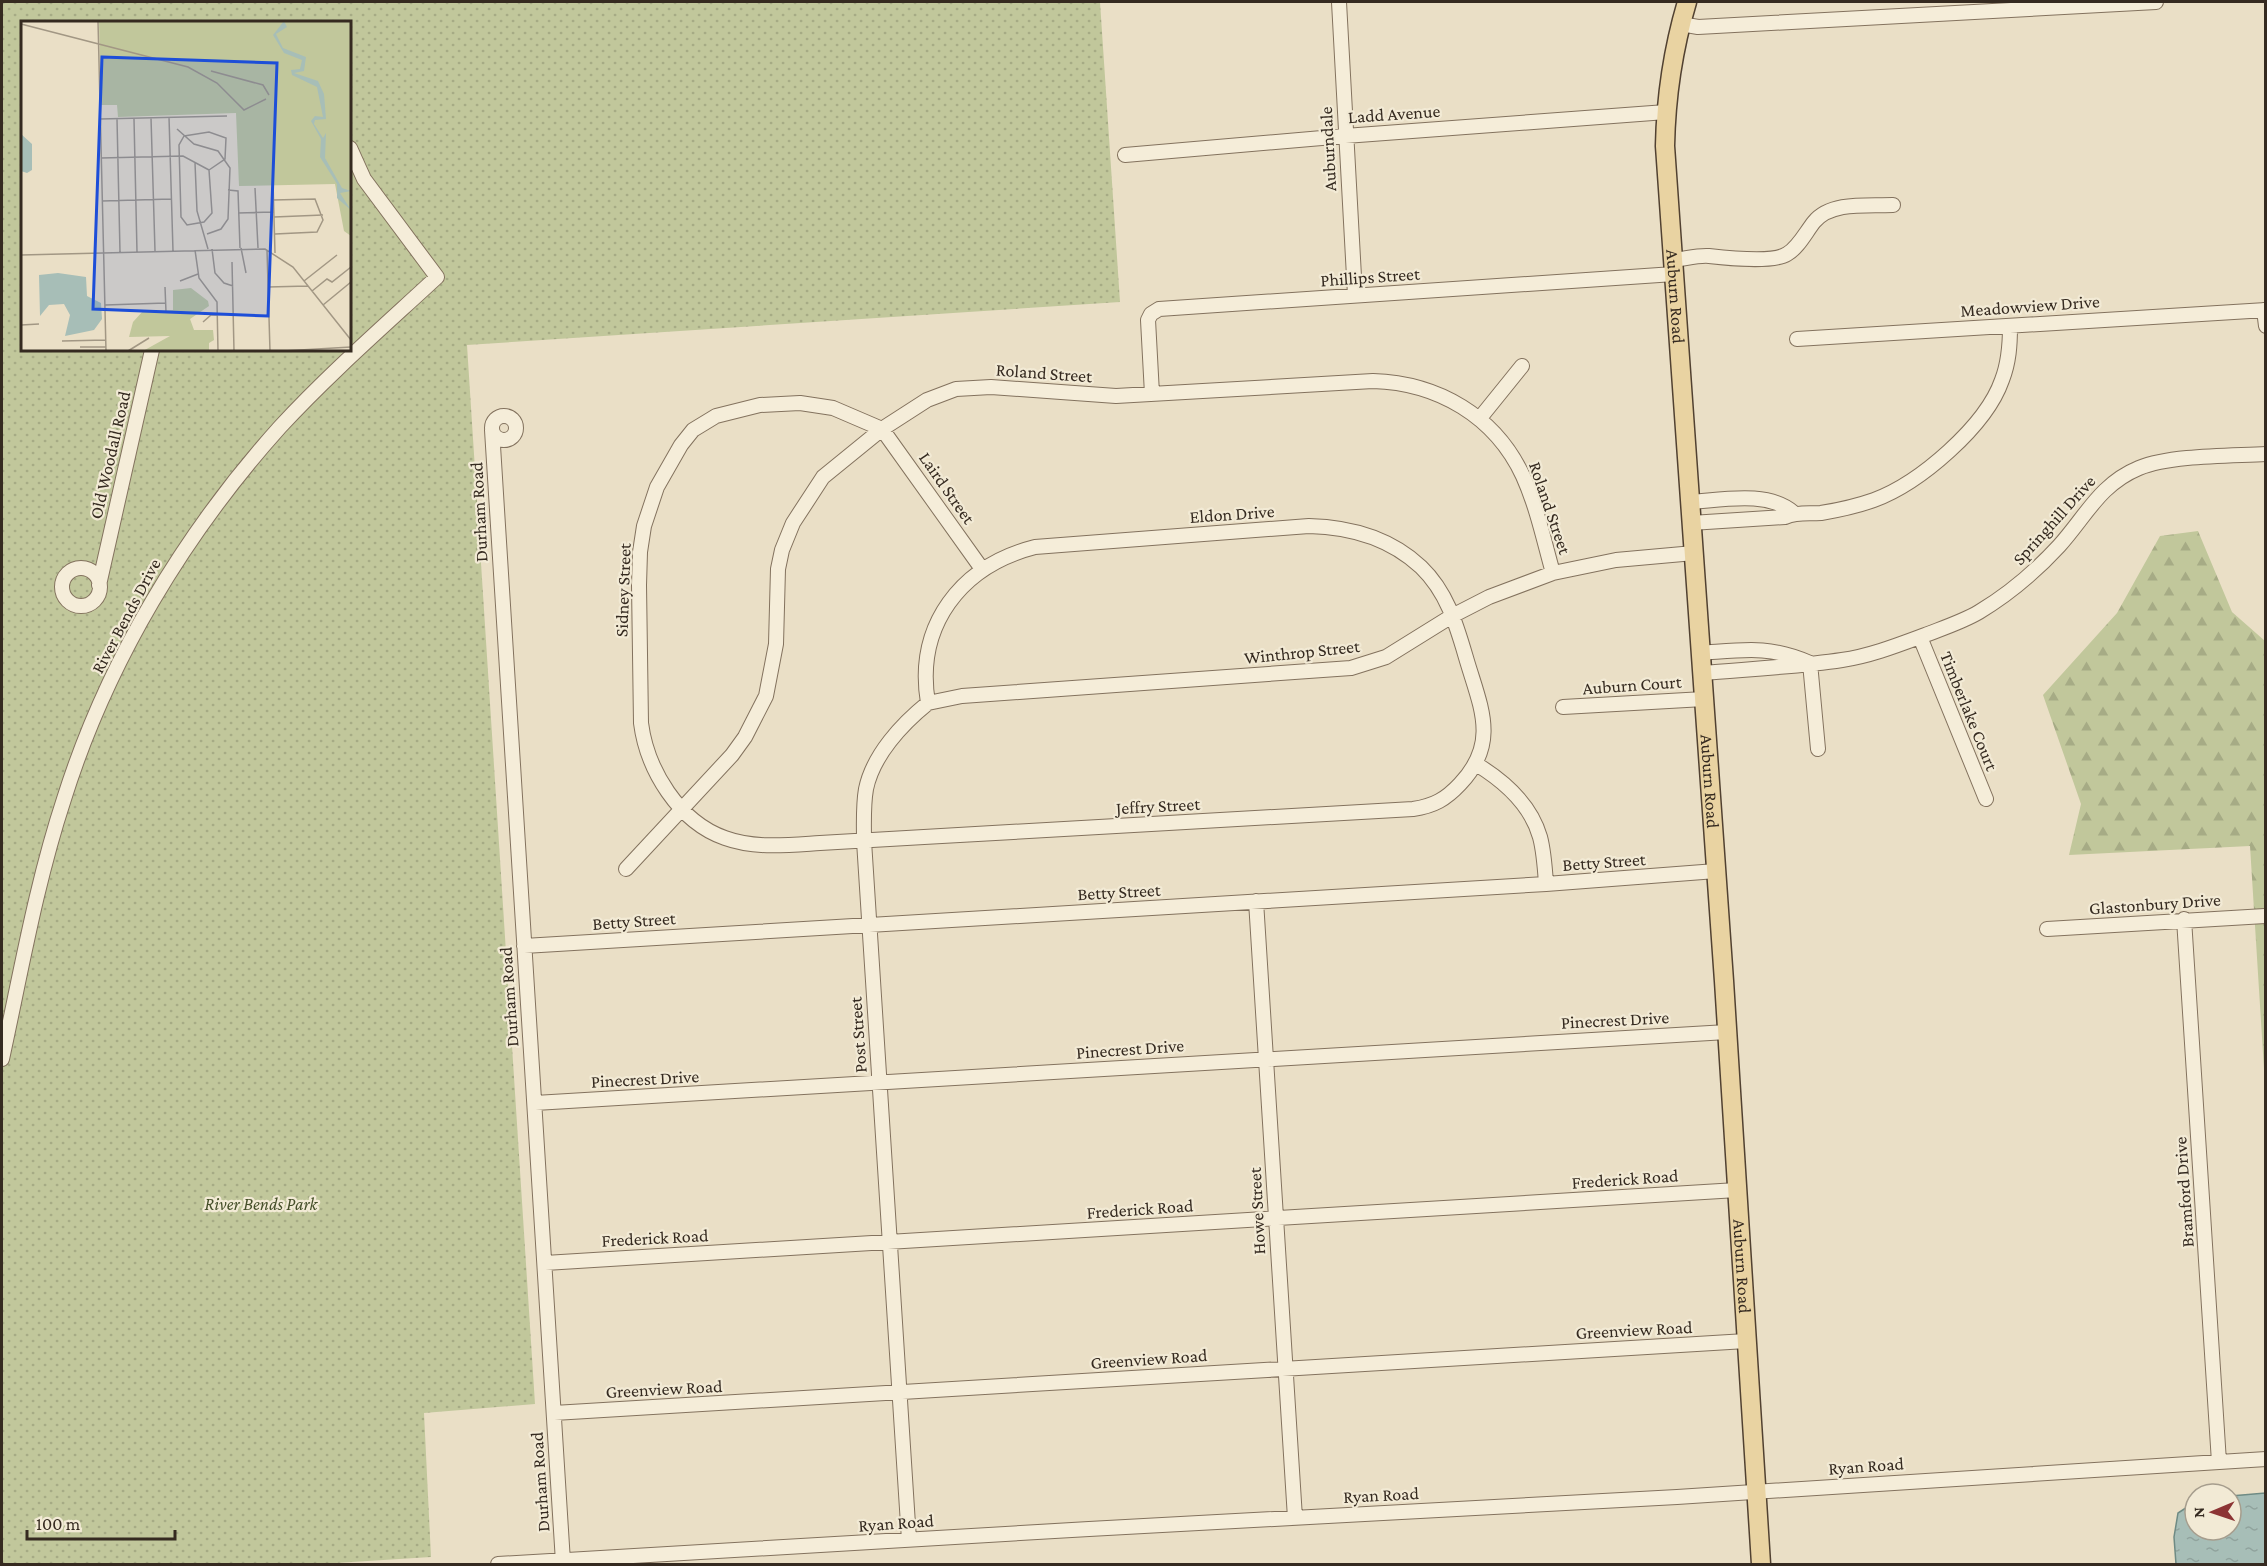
<svg xmlns="http://www.w3.org/2000/svg" width="2267" height="1566" font-family="'Crimson Pro',serif">
	<style>
		.forest { fill: url(#forest-firs) }
		.park { fill: url(#park-dots); fill-rule: evenodd }
		.water { fill: url(#water-ripples); stroke: #6f8b84; stroke-width: 1.5 }
		.lines { fill: none; stroke-linecap: round; stroke-linejoin: round }
		.minor-casing { stroke: #83725e; stroke-width: 16 }
		.major-casing { stroke: #514131; stroke-width: 21 }
		.minor { stroke: #f5edd9; stroke-width: 14 }
		.major { stroke: #e9d3a2; stroke-width: 18 }
		.labels { text-anchor: middle; stroke-width: 4.5; stroke-linejoin: round; paint-order: stroke }
		.street-label { font-size: 18px; fill: #352a20; stroke: #f2ead5 }
		.park-label { font-size: 18px; font-style: italic; fill: #454f29; stroke: #f2ead5 }
		.inset-road { fill: none; stroke: #a29784; stroke-width: 1.5 }
		.view { fill: #1d4ed8; fill-opacity: 0.15; stroke: #1d4ed8; stroke-width: 3 }
		.inset-edge { fill: none; stroke: #352a20; stroke-width: 3 }
	</style>
	<defs>
		<pattern id="forest-firs" width="22" height="20" patternUnits="userSpaceOnUse" patternTransform="scale(1.5)"><rect width="22" height="20" fill="#c1c79b"/><path d="M5 1l3.5 6h-7zM16 11l3.5 6h-7z" fill="#a6ab85"/></pattern>
		<pattern id="park-dots" width="8" height="8" patternUnits="userSpaceOnUse" patternTransform="scale(1.5)"><rect width="8" height="8" fill="#c1c79b"/><path d="M2 2h.1M6 6h.1" fill="none" stroke="#a6ab85" stroke-width="1.8" stroke-linecap="round"/></pattern>
		<pattern id="water-ripples" width="26" height="14" patternUnits="userSpaceOnUse" patternTransform="scale(1.5)"><rect width="26" height="14" fill="#a7beb7"/><path d="M2 4q2-2 4 0t4 0M15 11q2-2 4 0t4 0" fill="none" stroke="#90a39d"/></pattern>
	</defs>
	<rect width="100%" height="100%" fill="#eadfc6"/>
	<!-- forest -->
	<path class="forest" d="M2198,531L2232,612L2265,641V1085L2250,846L2069,855L2081,804L2043,695L2117,613L2160,536Z"/>
	<!-- park -->
	<path class="park" d="M2,2H1100L1120,302L467,345L535,1404L424,1413L431,1557L320,1564H2ZM22,22H350V350H22Z"/>
	<!-- water -->
	<path class="water" d="M2265,1493V1564H2176L2174,1537L2178,1513L2195,1502V1530H2231V1496Z"/>
	<g class="lines">
		<defs>
			<path id="minor" d="M1339,2L1355,295
				M1681,24L1698,27L2156,2
				M1125,155L1345,136L1666,112
				M1672,260C1684,259 1698,255 1709,256C1727,258 1773,263 1787,254C1798,248 1806,232 1814,222C1831,201 1868,206 1893,205
				M2264,310L2266,326
				M1797,339L2266,310
				M1152,394L1148,320L1151,314L1159,309L1674,274
				M492 428a12 12 0 1 1 24 0a12 12 0 1 1-24 0Z
				M1480,418L1522,366
				M492,430L563,1562
				M1690,502C1722,500 1768,490 1794,513
				M1691,523L1785,517C1797,512 1808,514 1821,513C1839,510 1857,506 1874,500C1920,483 1986,426 2002,380C2009,362 2010,345 2010,326
				M62 587a19 19 0 1 1 38 0a19 19 0 1 1-38 0Z
				M99,585L152,350
				M1920,637L1986,799
				M1701,653C1744,650 1769,645 1810,663
				M1810,663L1818,749
				M1702,673C1749,669 1796,667 1842,660C1870,656 1898,645 1925,635C1943,628 1962,622 1979,612C2009,594 2035,572 2059,546C2086,516 2100,484 2139,468C2171,455 2230,456 2266,454
				M928,703L962,696L1351,668L1386,657L1452,616L1489,597L1553,573L1616,560L1694,553
				M1563,707L1704,699
				M1476,764C1504,781 1531,805 1540,837C1544,852 1545,869 1546,884
				M626,869L732,755L745,737L766,696L776,644L778,569L782,550L793,523L823,477L882,429L927,400L956,389L991,387L1116,396L1373,381C1438,383 1495,416 1523,476C1537,507 1544,541 1553,573
				M1256,901L1295,1518
				M2184,919L2219,1462
				M2047,929L2265,916
				M524,946L1546,884L1716,871
				M2,1059C21,972 36,884 64,799C107,662 184,534 280,427C329,374 384,326 437,277L364,179L350,148
				M535,1103L1727,1032
				M545,1263L1737,1190
				M554,1413L1746,1341
				M909,1540L864,841C864,824 863,806 866,789C873,755 902,724 928,703C915,625 961,566 1035,547L1309,526C1350,527 1390,538 1421,567C1448,593 1457,627 1467,661C1481,708 1499,743 1460,784C1446,799 1434,806 1413,809C1250,818 1087,828 924,837C889,839 855,841 820,843C789,845 755,849 725,838C679,822 647,770 641,723L639,585L640,552L644,526L657,487L681,445L693,430L716,416L760,405L800,403L833,408L882,429L982,569
				M498,1564L1089,1529L1677,1497L2266,1459"/>
			<g id="major">
				<path id="s1" d="M1687,2C1673,49 1666,96 1665,146L1724,981L1761,1564"/>
			</g>
		</defs>
		<!-- minor casing -->
		<use href="#minor" class="minor-casing"/>
		<!-- major casing -->
		<use href="#major" class="major-casing"/>
		<!-- minor -->
		<use href="#minor" class="minor"/>
		<!-- major -->
		<use href="#major" class="major"/>
	</g>
	<g class="labels">
		<!-- street labels -->
		<g class="street-label">
			<text transform="translate(1394 114) rotate(-4)" y="6">Ladd Avenue</text>
			<text transform="translate(1328 149) rotate(-93)" y="6">Auburndale</text>
			<text transform="translate(1370 277) rotate(-4)" y="6">Phillips Street</text>
			<text dy="6" stroke="none"><textPath href="#s1" startOffset="297">Auburn Road</textPath></text>
			<text transform="translate(2030 306) rotate(-4)" y="6">Meadowview Drive</text>
			<text transform="translate(1044 373) rotate(4)" y="6">Roland Street</text>
			<text transform="translate(110 455) rotate(-77)" y="6">Old Woodall Road</text>
			<text transform="translate(947 488) rotate(55)" y="6">Laird Street</text>
			<text transform="translate(1550 508) rotate(71)" y="6">Roland Street</text>
			<text transform="translate(479 512) rotate(-93)" y="6">Durham Road</text>
			<text transform="translate(1232 514) rotate(-4)" y="6">Eldon Drive</text>
			<text transform="translate(2054 520) rotate(-48)" y="6">Springhill Drive</text>
			<text transform="translate(623 590) rotate(-88)" y="6">Sidney Street</text>
			<text transform="translate(126 616) rotate(-62)" y="6">River Bends Drive</text>
			<text transform="translate(1302 652) rotate(-6)" y="6">Winthrop Street</text>
			<text transform="translate(1632 685) rotate(-4)" y="6">Auburn Court</text>
			<text transform="translate(1969 711) rotate(68)" y="6">Timberlake Court</text>
			<text dy="6" stroke="none"><textPath href="#s1" startOffset="783">Auburn Road</textPath></text>
			<text transform="translate(1158 806) rotate(-3)" y="6">Jeffry Street</text>
			<text transform="translate(1604 862) rotate(-4)" y="6">Betty Street</text>
			<text transform="translate(1119 892) rotate(-3)" y="6">Betty Street</text>
			<text transform="translate(2155 904) rotate(-4)" y="6">Glastonbury Drive</text>
			<text transform="translate(634 921) rotate(-4)" y="6">Betty Street</text>
			<text transform="translate(509 997) rotate(-94)" y="6">Durham Road</text>
			<text transform="translate(1615 1020) rotate(-3)" y="6">Pinecrest Drive</text>
			<text transform="translate(858 1035) rotate(-94)" y="6">Post Street</text>
			<text transform="translate(1130 1049) rotate(-4)" y="6">Pinecrest Drive</text>
			<text transform="translate(645 1079) rotate(-3)" y="6">Pinecrest Drive</text>
			<text transform="translate(1625 1179) rotate(-4)" y="6">Frederick Road</text>
			<text transform="translate(2184 1192) rotate(-94)" y="6">Bramford Drive</text>
			<text transform="translate(1140 1209) rotate(-4)" y="6">Frederick Road</text>
			<text transform="translate(1257 1211) rotate(-93)" y="6">Howe Street</text>
			<text transform="translate(655 1238) rotate(-3)" y="6">Frederick Road</text>
			<text dy="6" stroke="none"><textPath href="#s1" startOffset="1269">Auburn Road</textPath></text>
			<text transform="translate(1634 1330) rotate(-3)" y="6">Greenview Road</text>
			<text transform="translate(1149 1359) rotate(-4)" y="6">Greenview Road</text>
			<text transform="translate(664 1389) rotate(-3)" y="6">Greenview Road</text>
			<text transform="translate(1866 1466) rotate(-4)" y="6">Ryan Road</text>
			<text transform="translate(540 1482) rotate(-94)" y="6">Durham Road</text>
			<text transform="translate(1381 1495) rotate(-3)" y="6">Ryan Road</text>
			<text transform="translate(896 1523) rotate(-4)" y="6">Ryan Road</text>
		</g>
		<!-- park labels -->
		<g class="park-label">
			<text x="261" y="1210">River Bends Park</text>
		</g>
	</g>
	<!-- overview -->
	<g transform="translate(21 21)">
		<rect width="330" height="330" fill="#eadfc6"/>
		<path d="M170,267L187,280L188,285L169,298L173,309H192L193,319L188,322V330H122L149,315L108,316L112,301L122,290L152,289V269Z" fill="#c1c79b"/>
		<path d="M78,0H330V215L323,210L314,163L218,165L215,92L97,96L96,84H80Z" fill="#c1c79b"/>
		<path d="M263,0L266,6L255,13L262,27L285,36L283,50L273,52L297,60L303,73L305,98L294,99L293,103L302,117L305,112L304,137L321,167L330,170L319,172L330,189L316,177V163L299,136L300,118L290,100L294,95L302,96L296,66L271,54L270,49L279,48L281,39L263,32L252,14ZM0,113L11,123V149L6,152L0,150ZM37,252L65,256L66,275L80,282L81,298L73,309L44,315L49,294L43,283L28,284L19,295L18,254Z" fill="#a7beb7"/>
		<path class="inset-road" d="M77,0L85,330M0,3L167,46L196,62L223,89L245,78M190,50L242,64L248,74M148,96L152,230M130,97L134,230M79,98L206,95M96,98L99,231M113,98L116,231M156,108L173,123L197,130L209,147L207,198L200,208L186,213M163,115L158,124L160,196L166,204L183,201L191,192L188,149M163,115L188,111L205,117L204,138L188,149M80,137L162,135L188,149M174,142L176,190L187,228M252,161L254,232M234,167L237,227M207,169L217,170L219,227M252,179L294,178L302,199L296,211L254,213M81,180L150,178M217,192L253,191M253,196L302,194M220,227L225,252M191,228L194,252L203,262L212,265M174,229L178,257L196,281L197,330M246,229L249,330M0,234L244,228L272,246L330,319M211,241L213,330M159,260L177,253M283,260L316,234M144,266L145,291M247,266L287,265M291,270L306,258L311,261L330,246M84,284L145,282M302,284L330,261M182,301L190,294L212,293M0,304L18,303M41,320L85,319M59,326H85M107,330L128,317M262,330L330,326"/>
		<path class="view" d="M81,36L256,42L247,295L72,288Z"/>
		<rect width="330" height="330" class="inset-edge"/>
	</g>
	<!-- border -->
	<rect width="2267" height="1566" fill="none" stroke="#352a20" stroke-width="6"/>
	<!-- north arrow -->
	<g transform="translate(2213 1512) rotate(268)"><circle r="28" fill="#f2ead5" stroke="#a69d8d" stroke-width="1.5"/>
	<path d="M0-4.5L10 22L0 15L-10 22Z" fill="#8c3434"/>
	<text y="-9" font-size="16" font-weight="bold" text-anchor="middle" fill="#352a20">N</text>
	</g>
	<!-- scale -->
	<path d="M27 1530v9h148v-9" fill="none" stroke="#352a20" stroke-width="3"/>
	<text x="36" y="1530" font-size="18" fill="#352a20" stroke="#f2ead5" stroke-width="4.5" paint-order="stroke">100 m</text>
</svg>
